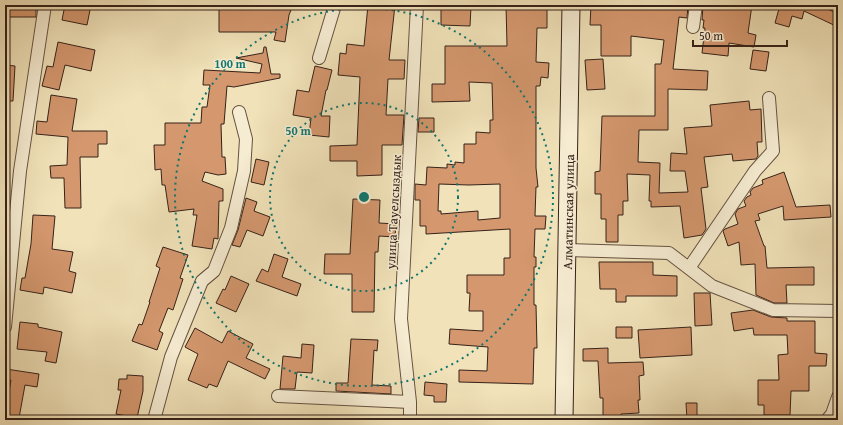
<svg xmlns="http://www.w3.org/2000/svg" width="843" height="425" font-family="'Gentium Book Plus',serif">
	<style>
		.building { fill: #d4976e; stroke: #362219; fill-rule: evenodd }
		.lines { fill: none; stroke-linecap: round; stroke-linejoin: round }
		.street-casing { stroke: #655241; stroke-width: 14 }
		.secondary-casing { stroke: #362219; stroke-width: 19 }
		.street { stroke: #f6ecd2; stroke-width: 12 }
		.secondary { stroke: #f6ecd2; stroke-width: 17 }
		.ring { fill: none; stroke: #0f766e; stroke-width: 2; stroke-dasharray: 2 4 }
		.labels { text-anchor: middle; stroke-width: 3; stroke-linejoin: round; paint-order: stroke }
		.street-label { font-size: 13px; fill: #362219; stroke: #f6ecd2 }
		.centre { fill: #0f766e; stroke: #f6ecd2; stroke-width: 2 }
		.ring-label { font-size: 12px; text-anchor: middle; font-weight: bold; fill: #0f766e; stroke: #f6ecd2; stroke-width: 3; stroke-linejoin: round; paint-order: stroke }
	</style>
	<rect width="100%" height="100%" fill="#f1e2b9"/>
	<filter id="stains"><feTurbulence type="fractalNoise" baseFrequency=".005" numOctaves="4"/><feColorMatrix values="0 0 0 0 .2 0 0 0 0 .09 0 0 0 0 .02 0 0 0 .5 -.17"/></filter>
	<radialGradient id="worn" r=".72"><stop offset=".6" stop-color="#630" stop-opacity="0"/><stop offset="1" stop-color="#630" stop-opacity=".3"/></radialGradient>
	<!-- building -->
	<path class="building" d="M6,5H36V17H6Z
		M65,5H91L87,25L62,20Z
		M237,5H293L289,15L285,42L274,40L276,32H219V7H236Z
		M368,5H395L389,60H405L404,79H388L386,115H404L402,145H382V175L357,176V161H330V146L357,145L360,77L338,75L340,53L346,54L347,44L364,46Z
		M506,5H547V28H537L536,62L549,63L548,78L541,77L540,86H536V168L538,187H536L535,216H546L545,229H535L534,257H536V267H534V305H536L537,348H534L533,384L459,382V370L487,371L488,347L449,344L450,329L483,331V311H469L470,293H467V275H504V258H510V229L426,234V226H420V200H415V184L426,185L427,167L447,168V164L455,165V162L464,163V144H476V132L490,133V120H493L492,83L469,82L470,101L432,102V84H445V46H507ZM439,184L469,185L500,184V218L478,220V211L441,214V211H438Z
		M591,5H638L672,9V5H688L687,18L679,17L673,69L708,71L707,90L668,89V130H639L638,162L660,163L659,193L688,192L685,171H670L671,153L687,154L684,128L712,126L710,105L749,101L750,110L761,109L762,142H757L758,156L756,159L733,161L732,154L704,157L708,187L701,188L706,229L702,235L684,238L680,206L651,207V201H649L650,175L627,174L628,201H623V215H618V242H606V219H601V194H595V172L600,171L602,116H655V64H661L664,40L631,36V56H601V25H590Z
		M703,5H752L748,33L756,35L754,47L729,43L728,56L702,53L705,28H703L704,20H702Z
		M780,5H820L838,14V27L804,11L802,19L792,16L789,27L775,23Z
		M441,6L471,7L470,26L441,25Z
		M58,42L95,50L91,71L65,65L59,90L42,86L47,66L53,67Z
		M264,47H266L271,74H280V78L234,87L227,86L224,124H221L222,157H225L226,174L218,175L205,172L202,181L223,189V201H219L218,239L214,238L212,249L192,246L197,215H193L194,209L169,212L165,185H162L161,169L155,170L154,145H165V123H201L202,107H207L210,85H203L204,70L260,73L262,64L236,58L263,53Z
		M753,50L769,52L766,71L750,69Z
		M603,59L605,89L587,90L585,60Z
		M5,65L15,66L13,101H5Z
		M315,66L332,70L327,90H326L321,116H330L329,137L309,135L311,118L293,115L297,90L309,92Z
		M51,95L77,99L72,131H107V144H98V157H80L81,208H65L64,178H51L50,166L67,165L68,137L36,134L37,121L47,122Z
		M419,118H434V132H418Z
		M256,159L269,162L264,185L251,182Z
		M784,172L796,207L830,205L831,217L784,220L783,206L758,214L760,220L755,221L764,246H765L767,268L814,267V285H786L787,303H774L756,295L755,264L741,265L739,242L728,246L723,231L725,229L738,224L735,214L738,209L746,206L744,201L747,197L751,195L750,192L753,188L763,184L762,180Z
		M246,198L257,202L254,211L270,217L263,236L247,230L240,247L232,245L238,230Z
		M353,199L380,200L379,223L396,224L395,237L379,236L378,252H375L374,312H352V274H324L325,254H350Z
		M33,215L55,216L52,249L73,252L69,271L76,273L72,293L44,287L43,294L20,290L22,278H25L31,244Z
		M163,247L188,255L180,278L183,279L173,310L168,308L159,331L163,333L157,350L132,341L139,324L142,325L150,302H149L160,268L156,266Z
		M274,254L288,259L282,277L301,284L297,296L256,281L262,269L268,272Z
		M599,262H653V275L677,276V296H626V302H616V289H600Z
		M231,276L249,284L236,312L216,303L223,289L225,290Z
		M694,293H710L712,325L695,326Z
		M753,310L771,317L787,318V321H815V353L827,354L826,366H809V391H791L790,415H764V405H758V380H779L778,355L788,354L787,335H754L753,328L734,331L731,313Z
		M20,322L38,324V327L62,332L56,363L45,361L47,352L17,349Z
		M616,327H632V338H616Z
		M691,327L692,355L640,358L638,330Z
		M195,328L222,343L228,331L253,344L246,358L270,369L265,379L228,361L217,387L209,384L207,388L188,380L198,354L185,347Z
		M351,339L378,340L377,351L374,350L372,385L391,386V394L336,391V383H348Z
		M302,344L314,345L312,373L297,372L295,389H280L283,356L301,358Z
		M608,348V363L643,362L644,375L639,376L640,400H638L639,413L621,414V420H603V398H600L598,361H583V349Z
		M6,369L39,374L37,387L25,385L19,418L5,416L11,380H5Z
		M127,375L143,376V391L137,418L116,414L121,390H118L119,379H127Z
		M425,382L447,384L446,402H434V396L424,395Z
		M686,403H697V420H687Z"/>
	<g class="lines">
		<defs>
			<path id="street" d="M693,27L696,5
				M319,58L335,5
				M567,250L669,253L712,286L773,310L838,311
				M689,268L755,171L773,151L769,98
				M5,327L20,171L45,5
				M278,396L410,402
				M154,420L171,357L202,281L214,271L231,228L244,171L246,139L239,112
				M410,420V402L401,319L417,5
				M827,420L832,414L838,397"/>
			<path id="secondary" d="M564,420L571,5"/>
		</defs>
		<!-- street casing -->
		<use href="#street" class="street-casing"/>
		<!-- secondary casing -->
		<use href="#secondary" class="secondary-casing"/>
		<!-- street -->
		<use href="#street" class="street"/>
		<!-- secondary -->
		<use href="#secondary" class="secondary"/>
	</g>
	<!-- distance rings -->
	<g class="ring">
		<circle cx="364" cy="197" r="94"/>
		<circle cx="364" cy="197" r="189"/>
	</g>
	<g class="labels">
		<!-- street labels -->
		<g class="street-label">
			<text transform="translate(393 212) rotate(-87)" y="5">улица Тауелсыздык</text>
			<text transform="translate(568 212) rotate(-89)" y="5">Алматинская улица</text>
		</g>
	</g>
	<circle cx="364" cy="197" r="6" class="centre"/>
	<g class="ring-label">
		<text x="230" y="68">100 m</text>
		<text x="298" y="135">50 m</text>
	</g>
	<!-- margin -->
	<rect width="843" height="425" fill="none" stroke="#f1e2b9" stroke-width="20"/>
	<rect x="6" y="6" width="831" height="413" fill="none" stroke="#362219" stroke-width="2"/>
	<rect x="10" y="10" width="823" height="405" fill="none" stroke="#362219"/>
	<!-- scale -->
	<path d="M693 40v6h94v-6" fill="none" stroke="#362219" stroke-width="2"/>
	<text x="699" y="40" font-size="12" fill="#362219" stroke="#f6ecd2" stroke-width="3" paint-order="stroke">50 m</text>
	<rect width="100%" height="100%" filter="url(#stains)"/>
	<rect width="100%" height="100%" fill="url(#worn)"/>
</svg>
